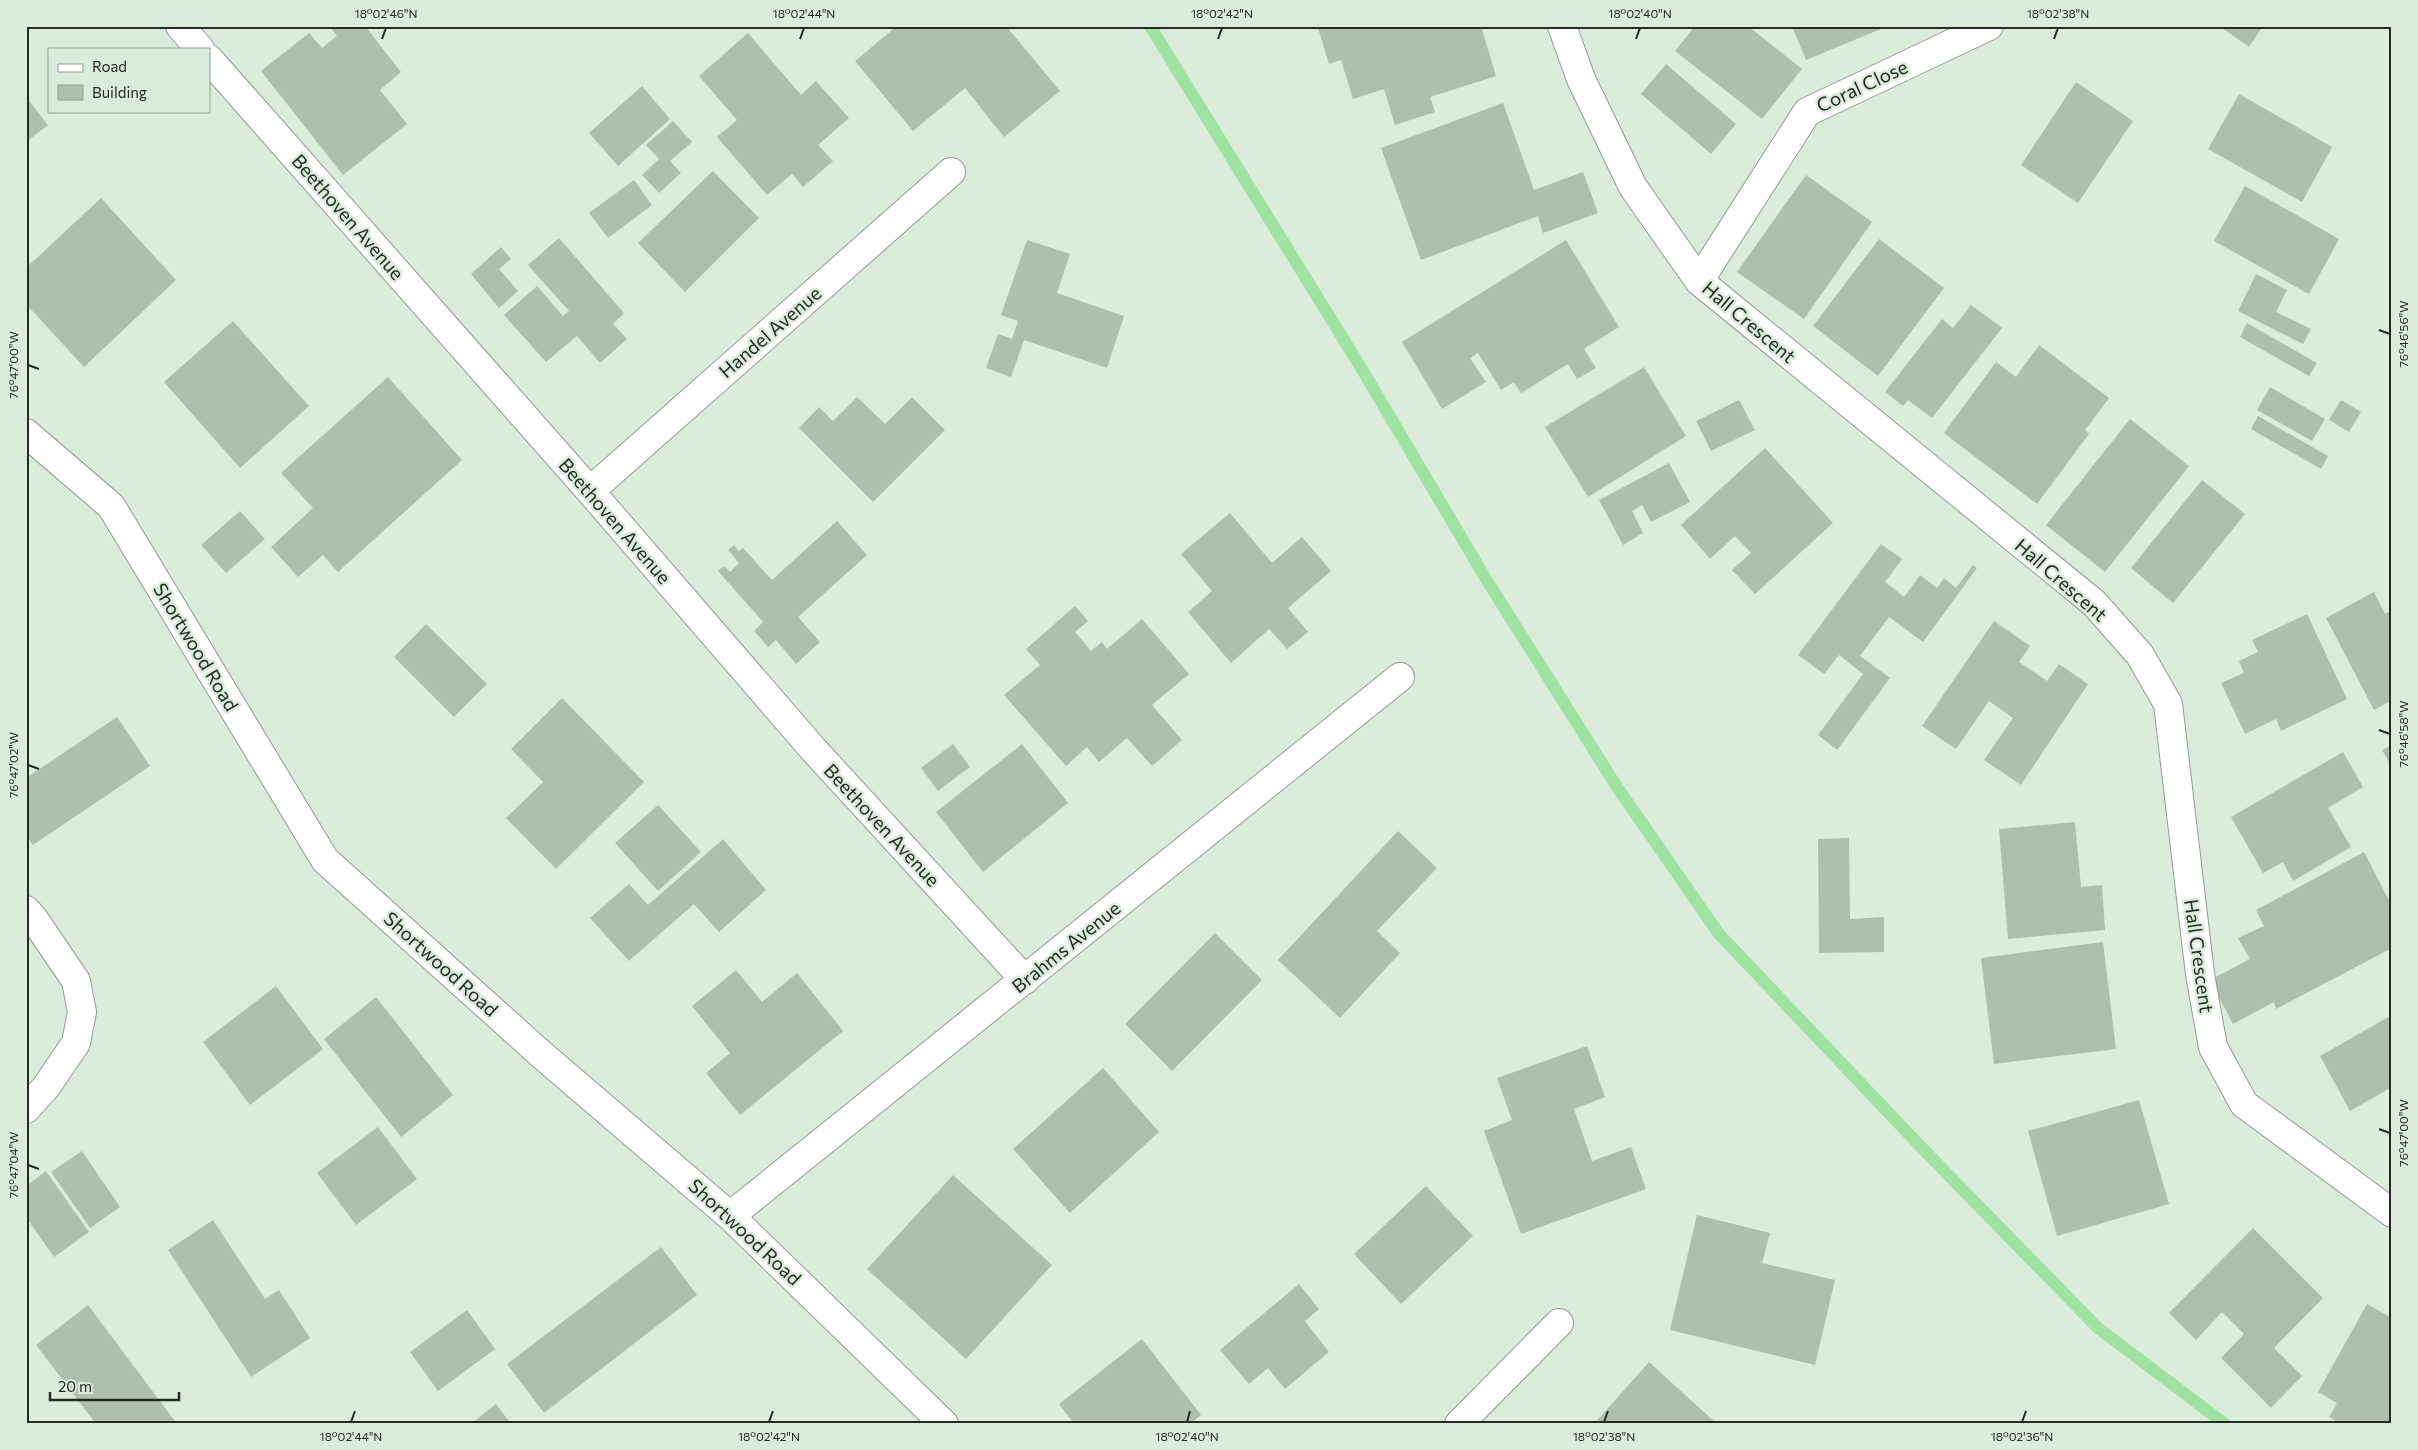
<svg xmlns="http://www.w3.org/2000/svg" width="2418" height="1450" font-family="Commissioner,sans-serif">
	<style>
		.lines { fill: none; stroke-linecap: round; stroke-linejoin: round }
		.stream { stroke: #9fe2a1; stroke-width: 12 }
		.building { fill: #afbfaf }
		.minor-casing { stroke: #8f9e8f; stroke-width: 30 }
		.minor { stroke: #fff; stroke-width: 28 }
		.ticks { fill: none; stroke: #242a24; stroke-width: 2 }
		.labels { text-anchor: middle; stroke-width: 5; stroke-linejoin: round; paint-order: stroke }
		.street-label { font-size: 19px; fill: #242a24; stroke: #dbecdb }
		.neatline { fill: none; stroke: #242a24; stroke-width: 2 }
		.ticks-label { font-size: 12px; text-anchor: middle; fill: #242a24 }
	</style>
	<rect width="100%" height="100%" fill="#dbecdb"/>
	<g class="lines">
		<!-- stream -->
		<path class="stream" d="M1150,26L1360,366L1486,579L1617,787L1719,934L1922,1148L2098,1328L2225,1424"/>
	</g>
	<!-- building -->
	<path class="building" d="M329,26H365L401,72L380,90L407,124L343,175L261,71L309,33L322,48L337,36Z
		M897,26H1006L1060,91L1004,137L965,88L913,131L855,61Z
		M1325,26H1481L1496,76L1430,97L1435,112L1395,125L1384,89L1353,99L1341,60L1329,64L1318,28Z
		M1695,26H1748L1802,69L1762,119L1675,51Z
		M1792,26H1888L1806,60Z
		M2223,26H2263L2249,47L2222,28Z
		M748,33L801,95L816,81L849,118L818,145L833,161L803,187L792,174L767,195L717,137L737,120L699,76Z
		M1666,64L1736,124L1711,154L1641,94Z
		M2076,82L2133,121L2078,203L2021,165Z
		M642,86L670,119L618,166L589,133Z
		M2239,94L2332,147L2302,202L2208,149Z
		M26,97L48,125L26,142Z
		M1503,103L1534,190L1583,172L1598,213L1543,233L1538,216L1421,260L1381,148Z
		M673,121L692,142L670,161L681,173L659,193L642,175L659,159L646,145Z
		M713,171L759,218L685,292L638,243Z
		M1806,175L1872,222L1804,319L1737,272Z
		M634,180L652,205L608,238L589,213Z
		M2245,186L2339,239L2309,294L2214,241Z
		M101,198L176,280L84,367L26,304V268Z
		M559,238L624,313L613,324L627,339L600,363L577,336L546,362L504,315L537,286L563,316L569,311L528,265Z
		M1879,239L1944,288L1878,376L1813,326Z
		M1027,240L1070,254L1057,293L1124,316L1107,368L1024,340L1011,377L986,368L998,334L1012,339L1018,321L1001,315Z
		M1566,240L1619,327L1584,349L1596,368L1577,379L1568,364L1521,393L1514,382L1501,390L1478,353L1470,358L1486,382L1442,409L1402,342Z
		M501,247L511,259L499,269L518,291L499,308L471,274Z
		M2256,274L2287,290L2276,312L2311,329L2303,344L2238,311Z
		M1971,305L2002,328L1932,418L1908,400L1903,406L1885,392L1942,319L1953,328Z
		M233,321L309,406L240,468L164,382Z
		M2247,323L2317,363L2309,376L2240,337Z
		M2039,345L2109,398L2085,430L2089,434L2037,504L1944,433L1996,362L2016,377Z
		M1644,367L1686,436L1588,497L1545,427Z
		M388,377L462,460L338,572L323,555L298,577L271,547L313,508L281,473Z
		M2270,387L2325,419L2312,441L2257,410Z
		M857,397L885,424L912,397L945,430L873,502L799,428L819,407L833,421Z
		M1739,400L1755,430L1711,451L1696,421Z
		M2341,400L2361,412L2349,432L2329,420Z
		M2258,416L2328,456L2321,469L2251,429Z
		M2130,419L2189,466L2105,572L2046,525Z
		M1765,448L1833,523L1755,594L1732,570L1751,553L1735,536L1710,559L1681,525Z
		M1669,463L1690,502L1651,522L1642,505L1632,511L1643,533L1623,545L1599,500Z
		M2202,480L2245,514L2173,603L2131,568Z
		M240,511L265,539L226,573L201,545Z
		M1230,513L1272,563L1302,537L1331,571L1288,608L1308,632L1287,649L1269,629L1231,663L1188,612L1212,591L1181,554Z
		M837,521L867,555L798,617L820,642L796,664L776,640L768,647L754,631L763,622L718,571L724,566L730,572L739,563L728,550L734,545L739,551L743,548L772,580Z
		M1881,544L1902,559L1885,582L1904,597L1920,575L1937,588L1944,578L1956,588L1973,565L1977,568L1923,642L1889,617L1860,656L1890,678L1837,750L1818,735L1863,674L1839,655L1824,674L1798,655Z
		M2374,592L2385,614L2392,610V700L2374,710L2326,618Z
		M1075,606L1088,621L1075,632L1091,651L1102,642L1107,649L1142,619L1189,674L1152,705L1182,740L1152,766L1127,738L1099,762L1087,747L1066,766L1004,695L1040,665L1026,649Z
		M2307,614L2347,699L2281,731L2276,719L2245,734L2221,683L2244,673L2239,661L2258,652L2252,640Z
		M1994,621L2030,646L2019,662L2047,681L2059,664L2088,684L2021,785L1984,760L2013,718L1989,701L1956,749L1922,726Z
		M426,624L487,684L454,717L394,657Z
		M562,698L644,782L556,869L506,818L543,782L511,749Z
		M117,717L150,766L33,845L26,836V778Z
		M953,744L970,767L938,791L921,768Z
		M1022,744L1068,803L983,872L936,812Z
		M2392,745V767L2382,750Z
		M2343,752L2363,787L2328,808L2351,847L2293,881L2283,862L2263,873L2231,817Z
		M658,805L701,852L658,891L615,843Z
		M2075,822L2081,887L2102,885L2105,930L2008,939L1999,829Z
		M1398,831L1437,868L1377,931L1400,953L1340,1018L1278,960Z
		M1849,838L1850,919L1884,917V952L1819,953L1818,839Z
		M723,839L766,890L719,932L694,904L629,961L590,918L629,884L648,905Z
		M2364,852L2392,906V948L2276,1009L2274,1002L2233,1024L2210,980L2250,959L2238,938L2264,926L2256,910Z
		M1215,933L1262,980L1172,1071L1125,1024Z
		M2103,942L2116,1049L1994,1064L1981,958Z
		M736,970L762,1002L797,973L843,1031L740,1115L706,1073L730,1053L692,1006Z
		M276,986L323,1049L250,1105L203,1042Z
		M376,997L453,1095L401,1137L324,1039Z
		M2392,1015V1087L2350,1111L2320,1056Z
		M1587,1046L1605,1097L1574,1109L1592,1161L1631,1147L1646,1189L1521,1234L1484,1131L1512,1120L1497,1078Z
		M1103,1068L1159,1132L1070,1213L1013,1149Z
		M2139,1100L2169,1204L2057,1236L2028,1131Z
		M378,1127L417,1179L356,1225L317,1173Z
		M82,1151L120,1207L90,1228L51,1172Z
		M46,1171L89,1232L54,1257L26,1217V1186Z
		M953,1175L1052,1265L966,1359L867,1269Z
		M1426,1186L1473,1236L1401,1304L1354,1254Z
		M1697,1215L1770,1233L1762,1263L1835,1280L1815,1365L1670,1330Z
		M213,1220L265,1299L279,1290L310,1338L251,1377L168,1250Z
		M2253,1228L2323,1298L2274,1348L2302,1376L2271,1408L2221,1358L2244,1334L2222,1312L2196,1340L2169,1313Z
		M661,1247L697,1295L544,1413L507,1364Z
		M1299,1284L1319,1309L1305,1321L1329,1352L1285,1389L1268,1368L1249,1384L1220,1350Z
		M2367,1304L2392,1318V1421L2390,1424H2341L2329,1417L2337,1403L2318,1392Z
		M88,1305L177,1424H96L36,1345Z
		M467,1310L495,1349L438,1391L410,1352Z
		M1142,1339L1201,1415L1190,1424H1074L1059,1404Z
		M1649,1362L1717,1424H1594Z
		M496,1404L511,1424H471Z"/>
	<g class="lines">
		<defs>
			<path id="minor" d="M180,26L200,49
				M1562,26L1581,79L1633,187L1699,281L2094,603L2140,655L2168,704L2200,974L2213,1047L2244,1104L2392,1213
				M209,59L590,491L813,749L1025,980
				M1699,281L1807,112L1989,26
				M26,433L111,506L325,860L542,1055L730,1216L944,1424
				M590,491L951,172
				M26,910L34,919L76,981L82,1012L76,1043L46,1087L26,1109
				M730,1216L1400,677
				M1459,1424L1559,1323"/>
		</defs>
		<!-- minor casing -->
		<use href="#minor" class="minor-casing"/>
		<!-- minor -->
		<use href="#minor" class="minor"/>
	</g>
	<!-- ticks -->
	<path class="ticks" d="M382,39L386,28M800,39L804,28M1218,39L1222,28M1636,39L1640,28M2054,39L2058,28M2379,330L2390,334M28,365L39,369M2379,730L2390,734M28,765L39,769M2379,1129L2390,1133M28,1165L39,1169M351,1422L355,1411M769,1422L773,1411M1187,1422L1190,1411M1604,1422L1608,1411M2022,1422L2026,1411"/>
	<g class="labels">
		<!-- street labels -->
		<g class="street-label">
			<text transform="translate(1862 86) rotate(-25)" y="7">Coral Close</text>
			<text transform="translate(348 217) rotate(49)" y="7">Beethoven Avenue</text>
			<text transform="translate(1749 322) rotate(40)" y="7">Hall Crescent</text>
			<text transform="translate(770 332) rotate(-41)" y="7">Handel Avenue</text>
			<text transform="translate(615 521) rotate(49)" y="7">Beethoven Avenue</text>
			<text transform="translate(2061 580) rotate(41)" y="7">Hall Crescent</text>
			<text transform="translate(196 647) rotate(59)" y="7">Shortwood Road</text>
			<text transform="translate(882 825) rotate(47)" y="7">Beethoven Avenue</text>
			<text transform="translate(1066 947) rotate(-39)" y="7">Brahms Avenue</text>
			<text transform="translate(2199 956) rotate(82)" y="7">Hall Crescent</text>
			<text transform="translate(441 964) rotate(42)" y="7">Shortwood Road</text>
			<text transform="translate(745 1232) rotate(43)" y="7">Shortwood Road</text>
		</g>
	</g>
	<!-- border -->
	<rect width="2418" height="1450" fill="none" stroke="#dbecdb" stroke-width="55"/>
	<!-- legend -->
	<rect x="48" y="48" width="162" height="65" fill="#dbecdb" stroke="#929e92"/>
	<rect x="58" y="64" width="25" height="8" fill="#ffffff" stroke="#929e92"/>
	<text x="92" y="72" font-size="15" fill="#242a24">Road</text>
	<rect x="58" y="85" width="25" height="15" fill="#afbfaf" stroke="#929e92"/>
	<text x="92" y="98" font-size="15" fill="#242a24">Building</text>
	<!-- scale -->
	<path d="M50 1392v8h129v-8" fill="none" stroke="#242a24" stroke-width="2.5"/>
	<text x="58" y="1392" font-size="15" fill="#242a24" stroke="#dbecdb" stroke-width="4" paint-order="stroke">20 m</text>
	<rect x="28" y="28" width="2362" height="1394" class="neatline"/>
	<g class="ticks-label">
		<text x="386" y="18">18°02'46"N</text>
		<text x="804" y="18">18°02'44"N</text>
		<text x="1222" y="18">18°02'42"N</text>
		<text x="1640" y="18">18°02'40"N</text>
		<text x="2058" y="18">18°02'38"N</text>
		<text transform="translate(2404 334) rotate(-90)" y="4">76°46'56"W</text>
		<text transform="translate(14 365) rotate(-90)" y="4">76°47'00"W</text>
		<text transform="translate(2404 734) rotate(-90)" y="4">76°46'58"W</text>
		<text transform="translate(14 765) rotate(-90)" y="4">76°47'02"W</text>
		<text transform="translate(2404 1133) rotate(-90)" y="4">76°47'00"W</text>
		<text transform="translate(14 1165) rotate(-90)" y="4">76°47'04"W</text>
		<text x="351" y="1441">18°02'44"N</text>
		<text x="769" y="1441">18°02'42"N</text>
		<text x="1187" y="1441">18°02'40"N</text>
		<text x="1604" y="1441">18°02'38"N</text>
		<text x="2022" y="1441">18°02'36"N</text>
	</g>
</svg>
